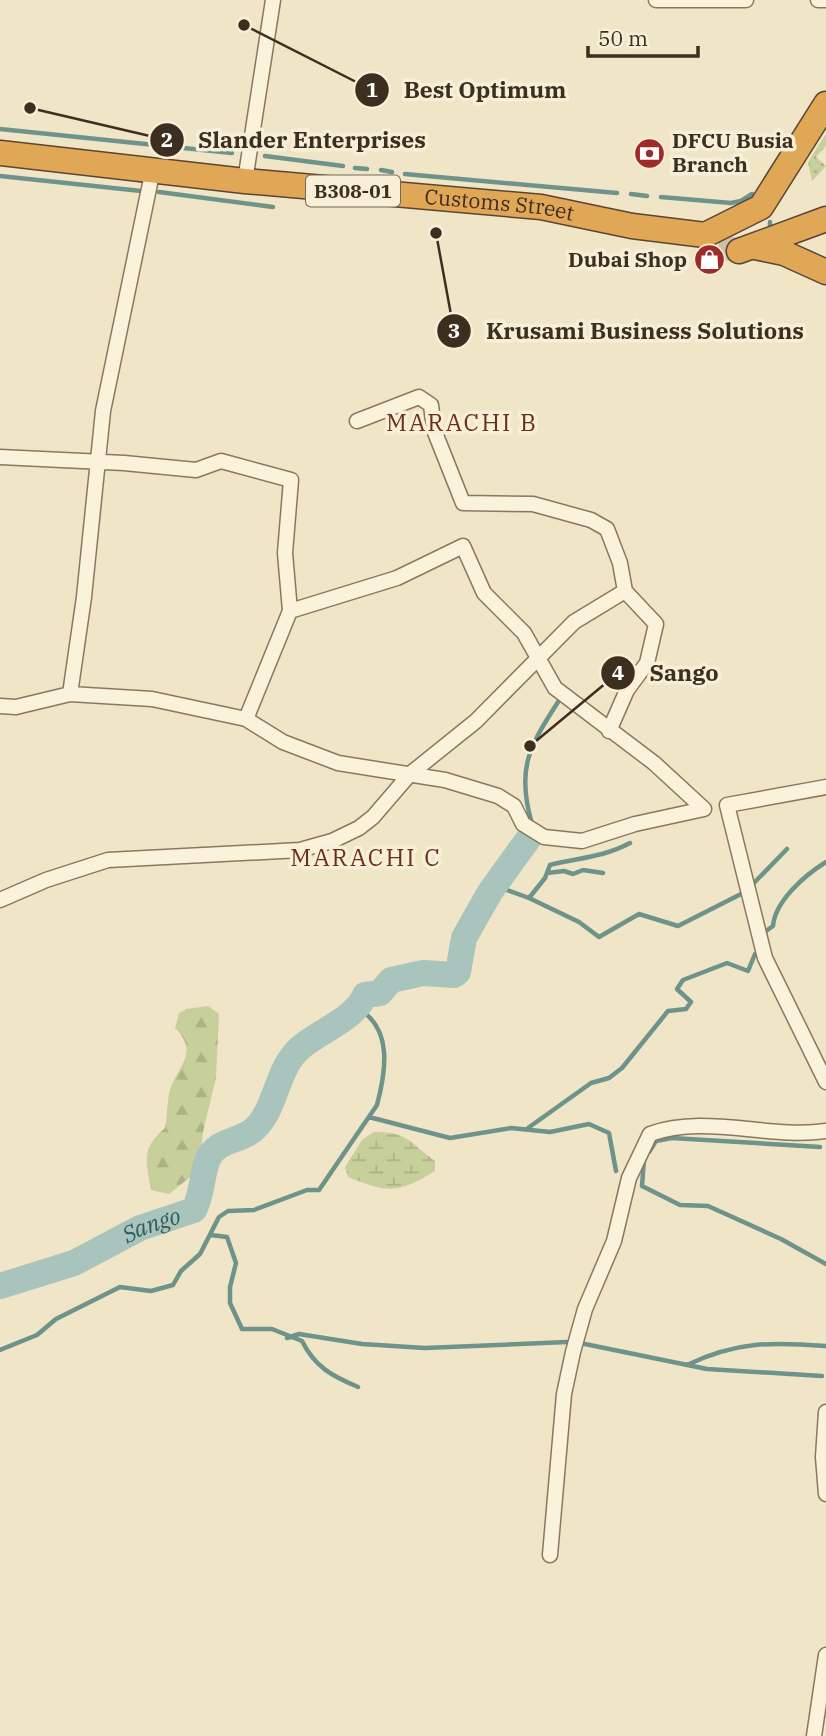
<svg xmlns="http://www.w3.org/2000/svg" width="826" height="1736" font-family="'IBM Plex Serif',serif">
	<style>
		.grass { fill: url(#grass-dots) }
		.forest { fill: url(#forest-firs) }
		.wetland { fill: url(#wetland-marsh) }
		.lines { fill: none; stroke-linecap: round; stroke-linejoin: round }
		.stream { stroke: #6e938b; stroke-width: 4.5 }
		.river { stroke: #a8c4bc; stroke-width: 26 }
		.highway-tunnel { stroke: #ccc0a6; stroke-width: 24; stroke-dasharray: 24 12; stroke-linecap: butt }
		.street-casing { stroke: #8d775b; stroke-width: 17 }
		.highway-casing { stroke: #5b4530; stroke-width: 27 }
		.street { stroke: #faf2db; stroke-width: 14 }
		.highway { stroke: #e0a757; stroke-width: 24 }
		.labels { text-anchor: middle; stroke-width: 7; stroke-linejoin: round; paint-order: stroke }
		.shield { fill: #f7efd7; stroke: #756857; stroke-width: 2 }
		.shield-label { font-size: 19px; font-weight: bold; fill: #3d2e20 }
		.poi-label { font-size: 21px; font-weight: bold; fill: #3d2e20; stroke: #f7efd7; text-anchor: start }
		.street-label { font-size: 21px; fill: #3d2e20; stroke: #f7efd7 }
		.water-label { font-size: 23px; font-style: italic; fill: #2f5d5b; stroke: #f7efd7 }
		.quarter-label { font-size: 24px; letter-spacing: 2px; fill: #6b2f1d; stroke: #f7efd7 }
		.leader { fill: none; stroke: #3d2e20; stroke-width: 2.5 }
		.callout-dot { fill: #3d2e20; stroke: #f7efd7; stroke-width: 2.5 }
		.mark-label { font-size: 21px; text-anchor: middle; font-weight: bold; fill: #fff }
		.callout-label { font-size: 23px; text-anchor: middle; font-weight: bold; fill: #3d2e20; stroke: #f7efd7; stroke-width: 7; stroke-linejoin: round; paint-order: stroke }
	</style>
	<defs>
		<pattern id="grass-dots" width="8" height="8" patternUnits="userSpaceOnUse" patternTransform="scale(1.75)"><rect width="8" height="8" fill="#c7cf9a"/><path d="M2 2h.1M6 6h.1" fill="none" stroke="#acb284" stroke-width="1.8" stroke-linecap="round"/></pattern>
		<pattern id="forest-firs" width="22" height="20" patternUnits="userSpaceOnUse" patternTransform="scale(1.75)"><rect width="22" height="20" fill="#c7cf9a"/><path d="M5 1l3.5 6h-7zM16 11l3.5 6h-7z" fill="#acb284"/></pattern>
		<pattern id="wetland-marsh" width="20" height="14" patternUnits="userSpaceOnUse" patternTransform="scale(1.75)"><rect width="20" height="14" fill="#c7cf9a"/><path d="M1 5h8M5 5V1M11 12h8M15 12V8" fill="none" stroke="#acb284"/></pattern>
	</defs>
	<rect width="100%" height="100%" fill="#f0e5c7"/>
	<!-- grass -->
	<path class="grass" d="M826,134V146L816,157L826,166L812,181L808,162Z"/>
	<!-- forest -->
	<path class="forest" d="M208,1006L219,1014L216,1078L203,1132L200,1160L194,1174L169,1194L151,1190C146,1161 141,1148 165,1128C167,1117 167,1105 169,1094C176,1066 201,1054 175,1028L179,1013L187,1009Z"/>
	<!-- wetland -->
	<path class="wetland" d="M374,1132C409,1132 408,1142 435,1161V1171C397,1194 389,1193 348,1177L345,1167L362,1140Z"/>
	<g class="lines">
		<!-- stream -->
		<path class="stream" d="M0,129L232,153
			M265,156L343,166
			M355,168L367,169
			M381,170L392,172
			M405,174L617,193
			M0,176L141,191
			M159,192L273,207
			M631,194L647,196
			M661,197L731,203L741,201L752,194
			M770,222V226
			M532,824C516,769 529,747 558,702
			M547,873L564,871L573,874L583,870L603,873
			M496,886L529,898L545,878L550,865C578,858 604,857 630,843
			M751,886L787,849
			M529,898L579,922L599,937L639,914L678,926L745,892
			M766,931L773,926C775,901 805,875 826,862
			M369,1117L450,1138L511,1128L550,1132L589,1124L609,1133L616,1171
			M528,1128L591,1083L609,1078L622,1068L668,1011L686,1009L691,1002L677,989L683,980L727,963L748,971L755,954
			M649,1152L656,1141L672,1138L820,1147
			M644,1159L642,1186L680,1205L708,1206L781,1239L826,1264
			M211,1235L227,1237L236,1263L230,1287V1303L242,1329H272L302,1341C315,1367 332,1376 358,1387
			M287,1338L299,1334L362,1344L425,1348L567,1342
			M580,1343L707,1369L822,1376
			M0,1350L37,1335L56,1319L120,1287L151,1291L173,1285L181,1271L200,1254L219,1217L228,1211L254,1210L307,1190H319L377,1105C386,1071 393,1029 358,1008
			M687,1365C737,1341 772,1342 826,1346"/>
		<!-- river -->
		<path class="river" id="s1" d="M0,1286L74,1263L140,1228L194,1210C203,1193 201,1176 208,1159C215,1141 239,1141 252,1131C277,1111 275,1070 300,1048C318,1032 356,1018 365,995L380,993L391,980L423,973L454,975L458,972L464,938L490,892L529,838"/>
		<!-- highway-tunnel -->
		<path class="highway-tunnel" d="M718,246L739,251"/>
		<defs>
			<path id="street" d="M656,0H746
				M818,0H826
				M245,181L273,0
				M357,421L419,397L431,405L434,430L463,503L533,504L591,520L607,529L620,563L625,591L656,624L647,663L627,690L609,731
				M0,457L124,463L196,470L221,461L291,480L285,553L290,611L246,719
				M70,694L84,597L103,411L153,169
				M0,706L16,707L70,694L152,699L246,719L283,742L338,763L445,780L498,796L514,806L523,824L544,837L582,841L635,824L704,809L654,763L555,688L524,633L484,593L463,546L397,578L290,611
				M826,787L727,805L765,958L826,1082
				M0,900L46,880L108,860L300,850L332,841L359,828L373,817L410,774L476,721L574,622L625,591
				M826,1412L823,1457L826,1494
				M550,1555L564,1394L573,1352L585,1309L614,1241L629,1178L650,1134C705,1114 768,1139 826,1131
				M814,1736L826,1655"/>
			<g id="highway">
				<path id="s2" d="M0,153L245,181L541,207L632,226L705,235L761,207L826,104"/>
				<path d="M755,247L784,253L826,272"/>
				<path d="M739,251L826,219"/>
			</g>
		</defs>
		<!-- street casing -->
		<use href="#street" class="street-casing"/>
		<!-- highway casing -->
		<use href="#highway" class="highway-casing"/>
		<!-- street -->
		<use href="#street" class="street"/>
		<!-- highway -->
		<use href="#highway" class="highway"/>
	</g>
	<!-- icons -->
	<defs>
		<symbol id="bank-disc" viewBox="-11 -11 22 22"><circle r="9.5" fill="#9e2b29" stroke="#f7efd7"/><path d="M-6-4H6V4H-6ZM0-2.3a2.3 2.3 0 1 0 0 4.6a2.3 2.3 0 1 0 0-4.6Z" fill="#fff"/></symbol>
		<symbol id="shop-disc" viewBox="-11 -11 22 22"><circle r="9.5" fill="#9e2b29" stroke="#f7efd7"/><path d="M-5-2.5h2.3a2.7 3.5 0 0 1 5.4 0H5L5.5 6h-11ZM-1.5-2.5h3a1.5 2.3 0 0 0-3 0Z" fill="#fff"/></symbol>
	</defs>
	<g fill-rule="evenodd">
		<use href="#bank-disc" x="632" y="136" width="35" height="35"/>
		<use href="#shop-disc" x="692" y="242" width="35" height="35"/>
	</g>
	<g class="labels">
		<!-- shield labels -->
		<rect class="shield" x="306" y="175.5" width="94" height="31" rx="5"/>
		<g class="shield-label">
			<text x="353" y="198">B308-01</text>
		</g>
		<!-- poi labels -->
		<g class="poi-label">
			<text x="672" y="148">DFCU Busia<tspan x="672" dy="24">Branch</tspan></text>
			<text x="687" y="267" text-anchor="end">Dubai Shop</text>
		</g>
		<!-- street labels -->
		<g class="street-label">
			<text dy="7" stroke="none"><textPath href="#s2" startOffset="502">Customs Street</textPath></text>
		</g>
		<!-- water labels -->
		<g class="water-label">
			<text dy="8" stroke="none"><textPath href="#s1" startOffset="164">Sango</textPath></text>
		</g>
		<!-- quarter labels -->
		<g class="quarter-label">
			<text x="462" y="431">MARACHI B</text>
			<text x="366" y="866">MARACHI C</text>
		</g>
	</g>
	<!-- callouts -->
	<path class="leader" d="M244 25L372 90M30 108L167 140M436 233L454 331M530 746L618 673"/>
	<g class="callout-dot">
		<circle cx="244" cy="25" r="7"/>
		<circle cx="30" cy="108" r="7"/>
		<circle cx="436" cy="233" r="7"/>
		<circle cx="530" cy="746" r="7"/>
		<circle cx="372" cy="90" r="18"/>
		<circle cx="167" cy="140" r="18"/>
		<circle cx="454" cy="331" r="18"/>
		<circle cx="618" cy="673" r="18"/>
	</g>
	<g class="mark-label">
		<text x="372" y="97">1</text>
		<text x="167" y="147">2</text>
		<text x="454" y="338">3</text>
		<text x="618" y="680">4</text>
	</g>
	<g class="callout-label">
		<text x="485" y="98">Best Optimum</text>
		<text x="312" y="148">Slander Enterprises</text>
		<text x="645" y="339">Krusami Business Solutions</text>
		<text x="684" y="681">Sango</text>
	</g>
	<!-- scale -->
	<path d="M588 46v10h110v-10" fill="none" stroke="#3d2e20" stroke-width="3.5"/>
	<text x="598" y="46" font-size="21" fill="#3d2e20" stroke="#f7efd7" stroke-width="5" paint-order="stroke">50 m</text>
</svg>
